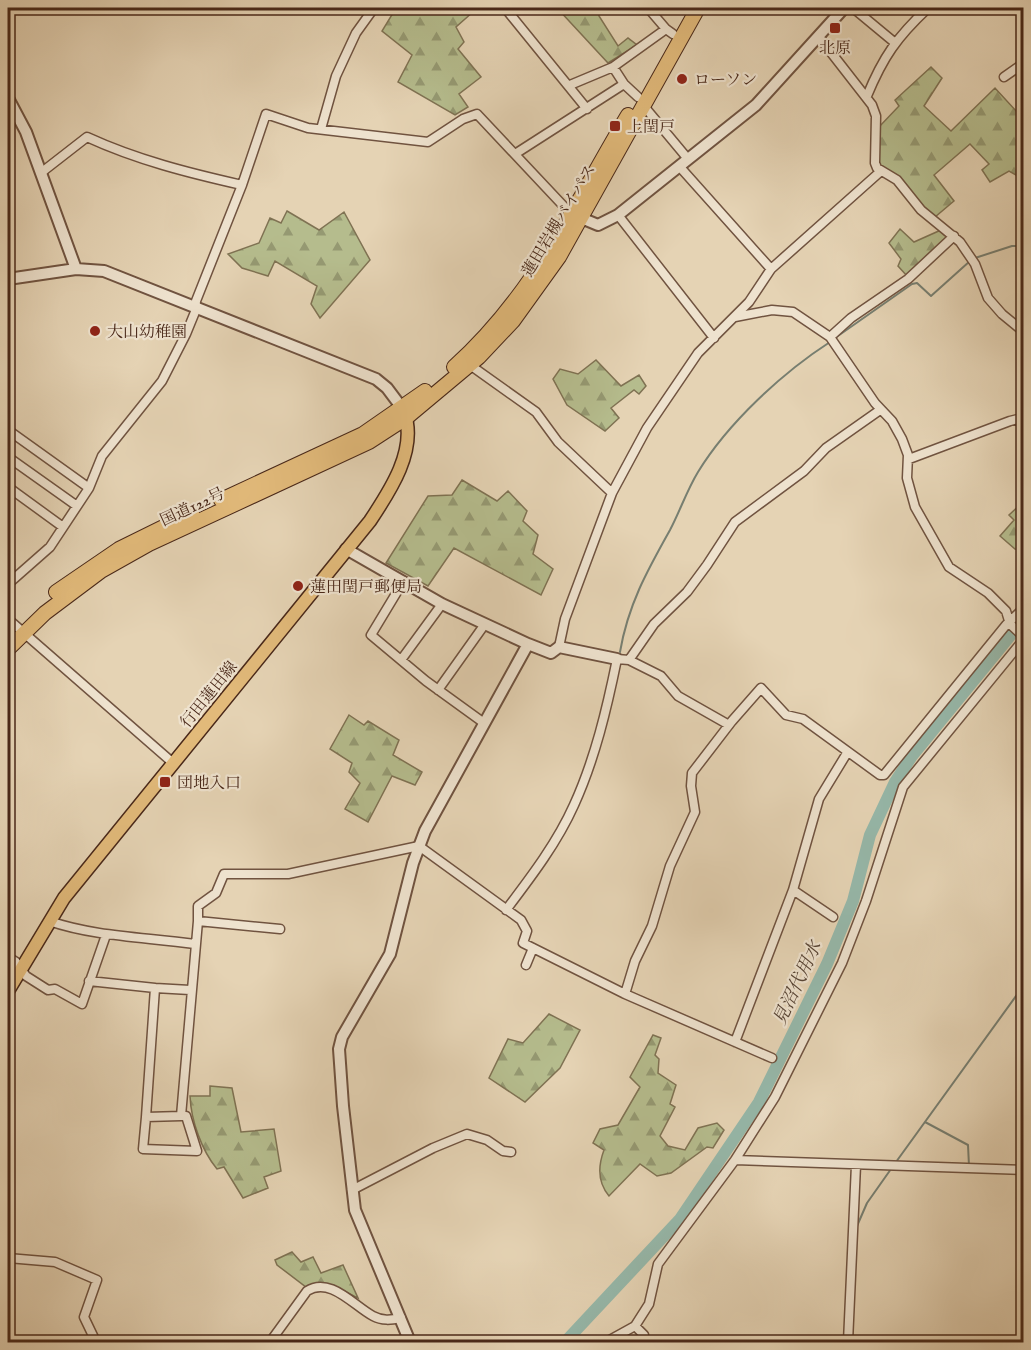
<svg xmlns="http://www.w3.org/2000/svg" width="1031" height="1350" font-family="'IM FELL English','Noto Serif JP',serif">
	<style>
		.forest { fill: url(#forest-firs); stroke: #7f7253; stroke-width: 1.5 }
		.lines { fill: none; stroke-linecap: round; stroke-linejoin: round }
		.stream { stroke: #777e70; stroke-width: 2 }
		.river { stroke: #96b8aa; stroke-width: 12 }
		.minor-casing { stroke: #705340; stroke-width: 11 }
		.tertiary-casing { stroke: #705340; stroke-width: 14 }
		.primary-casing { stroke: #492819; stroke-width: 15 }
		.trunk-casing { stroke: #492819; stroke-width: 16 }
		.minor { stroke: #eee2ce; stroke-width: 8 }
		.tertiary { stroke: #eee2ce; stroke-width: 10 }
		.primary { stroke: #e2ba7a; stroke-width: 12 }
		.trunk { stroke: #e2ba7a; stroke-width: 14 }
		.poi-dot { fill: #8f2418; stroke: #eee2ce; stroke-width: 2 }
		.labels { text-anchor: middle; stroke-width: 4.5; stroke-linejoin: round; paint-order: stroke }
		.poi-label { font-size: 16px; fill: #492819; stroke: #eee2ce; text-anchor: start }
		.street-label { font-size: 16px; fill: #492819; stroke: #eee2ce }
		.water-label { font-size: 18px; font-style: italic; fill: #584536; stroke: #eee2ce }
	</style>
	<defs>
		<pattern id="forest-firs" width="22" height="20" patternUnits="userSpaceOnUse" patternTransform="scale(1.5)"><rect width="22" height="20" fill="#b5bc8d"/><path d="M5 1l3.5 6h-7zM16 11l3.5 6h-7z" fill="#959972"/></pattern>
	</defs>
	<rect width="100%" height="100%" fill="#e5d3b4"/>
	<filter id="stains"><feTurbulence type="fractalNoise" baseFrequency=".00333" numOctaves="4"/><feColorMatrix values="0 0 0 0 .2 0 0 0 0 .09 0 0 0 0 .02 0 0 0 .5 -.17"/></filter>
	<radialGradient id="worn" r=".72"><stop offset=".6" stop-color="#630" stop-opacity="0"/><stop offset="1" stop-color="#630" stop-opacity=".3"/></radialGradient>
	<!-- forest -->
	<path class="forest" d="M396,8H470L473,12L456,27L464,42L458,49L481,77L459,94L468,107L455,115L398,82L412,55L382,31Z
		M557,8H598L599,16L618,46L628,38L637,45L608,63Z
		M931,67L942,78L924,106L951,131L995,88L1018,113L1023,109V179L1009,171L990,182L982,170L989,164L970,144L934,175L954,201L935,217L876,163L878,128L899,106L895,100Z
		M287,211L319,230L344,212L370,260L320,318L311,304L317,286L275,261L268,276L242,268L228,254L259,243L270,218L281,223Z
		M900,229L914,242L941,230L948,237L907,276L898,266L901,259L889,243Z
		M596,360L621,386L639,375L646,386L639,394L634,390L611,408L619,418L605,431L567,405L553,379L560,369L578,374Z
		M462,480L497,501L508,491L527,511L523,521L538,535L533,554L553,569L541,595L454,548L428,586L386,563L428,496L452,495Z
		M1023,502V550L1015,549L1000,536L1014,520L1009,515Z
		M349,715L364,725L368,721L399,740L393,755L422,772L415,785L392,776L368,822L345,809L360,783L349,772L352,763L330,749Z
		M549,1014L580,1030L560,1068L525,1102L489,1078L508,1039L523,1043Z
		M653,1035L661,1038L655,1055L659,1059L658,1073L676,1085L670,1104L675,1107L660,1136L668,1146L685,1150L698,1128L717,1123L724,1130L713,1148L707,1147L671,1173L657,1176L640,1164L609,1196C598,1183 598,1166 604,1150L593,1143L600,1129L618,1125L640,1087L630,1077Z
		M210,1086L232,1088L241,1132L274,1129L281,1171L264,1177L268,1188L243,1198L224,1167L217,1169C202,1151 191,1121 190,1096H210Z
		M292,1252L301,1262L313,1257L321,1273L343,1265L358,1298C340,1289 325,1277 306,1287L277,1265L275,1260Z"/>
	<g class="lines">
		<!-- stream -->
		<path class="stream" d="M975,258L1012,246H1024
			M835,338L912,284L917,283L931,296L970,261
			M620,652C628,605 647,571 670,530C680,511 687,490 698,472C728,423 782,373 830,342
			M925,1122L968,1145L969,1166
			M896,1162L1024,985
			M857,1226L867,1203L891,1169
			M852,1342L853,1315"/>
		<!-- river -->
		<path class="river" d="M565,1342L680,1219L759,1102L827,964L853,901L870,835L895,782L912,756L1024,619"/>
		<defs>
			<path id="minor" d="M505,8L587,109
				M648,8L666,29L673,34
				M853,8L894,42
				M819,37L872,105L876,116L875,163L877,168L897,180L921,210L960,242L975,264L988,298L1002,314L1024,332
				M1004,77L1024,63
				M570,85L613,67
				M867,96C883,57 897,37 928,8
				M638,97L624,84L613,67L666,29
				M643,105L688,159
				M321,129L336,76L356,33L374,8
				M515,154L624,84
				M679,166L771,269
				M42,172L87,137C137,160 189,173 242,185
				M618,215L714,338
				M735,317L772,310L793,312L830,337L875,403L892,421L902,439L908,455L907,478L915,507L949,567L988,593L1006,611L1010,624L1024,637
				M830,337L851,318L908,279L954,236
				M470,365L536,412L558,442L612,493
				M8,430L89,488
				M8,457L77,506
				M909,459L1010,421L1018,419L1024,425
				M8,487L63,527
				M403,582L371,635L426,681L484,723
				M8,584L50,547L89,488L102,456L162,381L186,334L195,312L196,301L242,185L266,114L308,128L428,142L463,119L477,114L571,214
				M8,619L173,763
				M559,647L565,619L612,493L647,428L698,353L749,302L771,269L881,171
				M401,660L442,604
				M629,660L654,624L687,592L707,565L735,522L804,471L826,448L880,410
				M438,690L485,624
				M506,910C531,877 557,843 574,805C595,759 607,708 617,659L629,660L661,676L678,696L729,725
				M833,917L793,890L819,799L847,753
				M49,921C96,937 146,937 195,944
				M198,921V906L216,893L224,874H288L419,846L521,920L527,931L523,943L625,994L772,1058
				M8,957L16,962L26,976L48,990L55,989L82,1004L106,935
				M526,965L533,948
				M89,981L155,988L146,1117L181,1116
				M155,988L190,990
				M625,994L635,961L652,926L670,866L695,812L691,786L692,773L732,721L761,688L786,715L803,719L880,775H884L1006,625L1024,608
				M735,1042L793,890
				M146,1117L143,1149L197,1151L186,1116H181L198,921L280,929
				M735,1160L1024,1170
				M352,1190L433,1148L467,1134L487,1140L503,1151L511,1152
				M8,1258L55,1262L97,1280L84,1317L96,1342
				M635,1326L644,1335L643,1342
				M270,1342L307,1291C330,1276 354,1306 373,1316C382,1321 391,1320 401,1318
				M606,1342L635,1326L649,1304L658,1264L735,1160L775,1097L842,963L866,901L903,787L1024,639
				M848,1342L856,1165"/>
			<path id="tertiary" d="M8,98L26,132L76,269
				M574,215L598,225L618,215L756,105L844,8
				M8,279L76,269L104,271L376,379L387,388L402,408
				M346,549L442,604L528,644L425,831L413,863L390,954L342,1037L339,1049L343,1106L355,1210L410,1342
				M528,644L551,653L559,647L617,659"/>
			<path id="primary" d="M8,991L64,898L370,521C390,491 418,449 404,412"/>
			<path id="trunk" d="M454,367C535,294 573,207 628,115
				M221,500L363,434L425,391
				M56,592L119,549L192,513
				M8,649L45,613L101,571L149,544L369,442L406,418L479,357L513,321L559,257L698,8"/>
		</defs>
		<!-- minor casing -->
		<use href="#minor" class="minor-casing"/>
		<!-- tertiary casing -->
		<use href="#tertiary" class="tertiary-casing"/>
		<!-- primary casing -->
		<use href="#primary" class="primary-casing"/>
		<!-- trunk casing -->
		<use href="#trunk" class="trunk-casing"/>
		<!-- minor -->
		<use href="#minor" class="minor"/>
		<!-- tertiary -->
		<use href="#tertiary" class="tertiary"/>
		<!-- primary -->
		<use href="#primary" class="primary"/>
		<!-- trunk -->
		<use href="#trunk" class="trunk"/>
	</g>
	<!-- markers -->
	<g class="poi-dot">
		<rect x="829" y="22" width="12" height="12" rx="3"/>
		<circle cx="682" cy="79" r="6"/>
		<rect x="609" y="120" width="12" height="12" rx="3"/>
		<circle cx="95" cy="331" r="6"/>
		<circle cx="298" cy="586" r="6"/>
		<rect x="159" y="776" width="12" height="12" rx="3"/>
	</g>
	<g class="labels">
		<!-- poi labels -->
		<g class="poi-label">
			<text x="835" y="53" text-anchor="middle">北原</text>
			<text x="694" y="85">ローソン</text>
			<text x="627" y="132">上閏戸</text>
			<text x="107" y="337">大山幼稚園</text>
			<text x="310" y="592">蓮田閏戸郵便局</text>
			<text x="177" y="788">団地入口</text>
		</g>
		<!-- street labels -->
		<g class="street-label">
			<text transform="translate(558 220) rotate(-59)" y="6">蓮田岩槻バイパス</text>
			<text transform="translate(192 506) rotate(-25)" y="6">国道122号</text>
			<text transform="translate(208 694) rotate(-51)" y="6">行田蓮田線</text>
		</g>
		<!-- water labels -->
		<g class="water-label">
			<text transform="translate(797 983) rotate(-65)" y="6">見沼代用水</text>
		</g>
	</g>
	<!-- margin -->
	<rect width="1031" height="1350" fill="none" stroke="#e5d3b4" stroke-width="30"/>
	<rect x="9" y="9" width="1013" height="1332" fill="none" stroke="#492819" stroke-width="3"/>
	<rect x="15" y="15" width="1001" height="1320" fill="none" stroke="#492819" stroke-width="1.5"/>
	<rect width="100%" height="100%" filter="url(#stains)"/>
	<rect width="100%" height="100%" fill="url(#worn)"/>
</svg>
